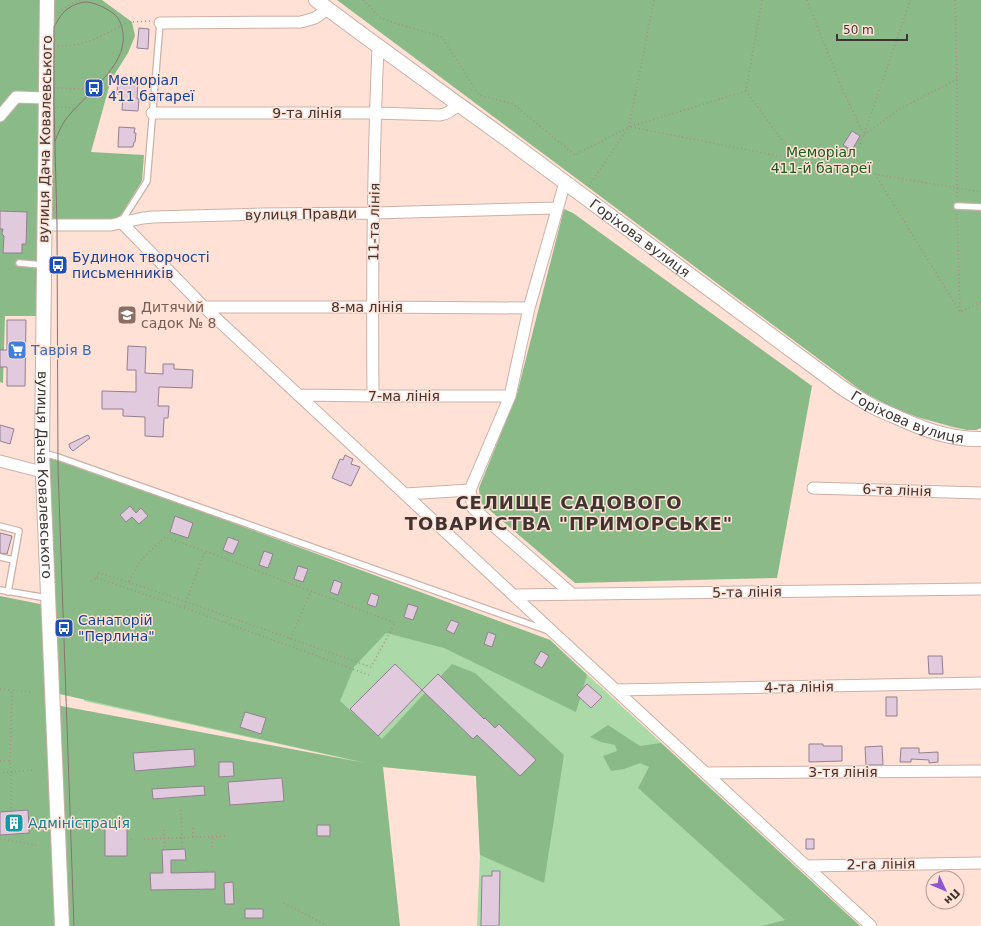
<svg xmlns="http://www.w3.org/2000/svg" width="981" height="926" font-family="'DejaVu Sans',sans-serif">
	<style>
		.green { fill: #abdaa8 }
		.forest { fill: #8bba89 }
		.building { fill: #e1cade; stroke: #937f91 }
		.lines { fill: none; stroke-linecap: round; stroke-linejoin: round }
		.service-casing { stroke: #cdb0a6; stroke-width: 8 }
		.minor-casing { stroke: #cdb0a6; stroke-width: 13 }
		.tertiary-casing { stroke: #cdb0a6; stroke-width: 16 }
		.path { stroke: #a58f88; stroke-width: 1.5; stroke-dasharray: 1 3; stroke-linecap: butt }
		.service { stroke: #fff; stroke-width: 5.5 }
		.minor { stroke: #fff; stroke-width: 11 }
		.tertiary { stroke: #fff; stroke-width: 14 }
		.tram { stroke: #87756e; stroke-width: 1 }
		.labels { text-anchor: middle; stroke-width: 3; stroke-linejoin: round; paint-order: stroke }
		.transit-label { font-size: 14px; fill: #164399; stroke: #ffe1d6; text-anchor: start }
		.street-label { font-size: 14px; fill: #403430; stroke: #ffe1d6 }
		.park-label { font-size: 14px; fill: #1a5a1b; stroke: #ffe1d6 }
		.education-label { font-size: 14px; fill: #785e54; stroke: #ffe1d6; text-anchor: start }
		.shop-label { font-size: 14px; fill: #366cbe; stroke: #ffe1d6; text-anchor: start }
		.culture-label { font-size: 14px; fill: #0d838f; stroke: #ffe1d6; text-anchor: start }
		.district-label { font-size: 18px; font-weight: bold; letter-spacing: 1px; fill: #403430; stroke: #ffe1d6 }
	</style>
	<rect width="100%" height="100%" fill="#ffe1d6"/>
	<!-- green -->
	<path class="green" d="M79,466L550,640L860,926H477L480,855L476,776L383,767L84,701Z"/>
	<!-- forest -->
	<path class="forest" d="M0,0H43L40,316H5L3,383L0,382Z
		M49,0H102L132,22L135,36L128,53L111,80L91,152L144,155L142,181L118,220L48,222Z
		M337,0H981V428L976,430H967L953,427L917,417L891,407L863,392Z
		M564,209L573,213L812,386L777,578L575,583L480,502L479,488L517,394Z
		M45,456L79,466L550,640L587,675L576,712L444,648L386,633L354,667L340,701L382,739L452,664L475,673L564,755L544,883L480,855L476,776L383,767L400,926H66L56,705L366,763L55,693Z
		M0,596L45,605L57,926H0Z
		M608,725L640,746L661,743L860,926H762L785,920L638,788L649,767L640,763L624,769L611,771L603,756L617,751L615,745L601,742L590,737Z"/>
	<!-- building -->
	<path class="building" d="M139,28L149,29L148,49L137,48Z
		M118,78L138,79L137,99H139L138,111L122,110L123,94H117Z
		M119,127L135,128L134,133H136L135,142H134L133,147H118Z
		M852,131L860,136L852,150L843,145Z
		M0,211L27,212L26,244H22V253H3L4,236L2,234L3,229H0Z
		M7,320H26L25,386H7V367H0V350H7Z
		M128,346L146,347L145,373L163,374V364H174V369L193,370L192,388L159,387L158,406H169L168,418H164L163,437L145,436V417L123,416V409H102V391L136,392V370H127Z
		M0,425L14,429L10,444L0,441Z
		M88,435L90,438L73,451L70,448L69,444Z
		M345,455L353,459L351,464L360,467L351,486L332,478L340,459L343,460Z
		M130,506L136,513L141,508L148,516L139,524L132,517L126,522L120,515Z
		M175,516L193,523L188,538L170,532Z
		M0,533L12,536L7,554L0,553Z
		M228,537L239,541L233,554L223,550Z
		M264,551L273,554L268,568L259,565Z
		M298,566L308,569L303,582L294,579Z
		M334,580L342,583L338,595L330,592Z
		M371,593L379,596L376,607L367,604Z
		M408,604L418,607L413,620L404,617Z
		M451,620L459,623L454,634L446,630Z
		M488,632L496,635L492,647L484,644Z
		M541,651L549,656L542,668L534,663Z
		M928,656H942L943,674H929Z
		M395,664L422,690L378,736L350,709Z
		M438,674L484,719L485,718L495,728L499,724L536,760L520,776L477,735L473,739L422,690Z
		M587,684L602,697L591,708L577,695Z
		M886,697H897V716H886Z
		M245,712L266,718L261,734L240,727Z
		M809,744H823V746H842V761L809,762Z
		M882,746L883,765H866L865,747Z
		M901,748H919V753L938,752V762L929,763V760L911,759V762H900Z
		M194,749L195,766L135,771L133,753Z
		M219,762H233L234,776L219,777Z
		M282,778L284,801L230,805L228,782Z
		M204,786L205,795L153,799L152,789Z
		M28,810L29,833L0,835V812Z
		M127,825V856H105V826Z
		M317,825H330V836H317Z
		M806,839H814V849H806Z
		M185,849L186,860H171V873L215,872V889L151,890L150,873H163L162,850Z
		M492,871H500L499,926H481L482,876H492Z
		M233,882L234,904H225L224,883Z
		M245,909H263V918H245Z"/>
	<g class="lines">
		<defs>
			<path id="service" d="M957,206L981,207
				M121,222L147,181L160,23
				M19,263L43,265
				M43,453L58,457L546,630
				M0,526L19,531L8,592
				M0,557L13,560
				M0,590L47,598"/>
			<path id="minor" d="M160,23L301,22L315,18L328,9
				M152,113H375L440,115C448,114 453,110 459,104
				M0,116L16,97L45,98
				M565,182L529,308L510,396L470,490L473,508L572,594
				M121,222L204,307L554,633L871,926
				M45,225H111L143,218L153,217L263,214L374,213L557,208
				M204,307H372L529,308
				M298,395L373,396H510
				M373,396C372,280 373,163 378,47
				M0,461L42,472
				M813,488L981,493
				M405,494L470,490
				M514,595L981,589
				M616,690L981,683
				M706,773L981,771
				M806,866L981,863"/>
			<g id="tertiary">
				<path id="s1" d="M47,0L42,453L62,926"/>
				<path id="s2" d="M316,0C383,51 452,99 520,149C627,228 734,308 841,387C850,393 860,399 870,405C877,409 885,412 892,415C920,428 950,440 981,439"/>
			</g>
		</defs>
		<!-- service casing -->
		<use href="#service" class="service-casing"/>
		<!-- minor casing -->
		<use href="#minor" class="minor-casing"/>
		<!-- tertiary casing -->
		<use href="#tertiary" class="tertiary-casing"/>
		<!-- path -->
		<path class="path" d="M363,0L382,19L442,37L479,95L513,104L575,155L629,127L746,91
			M762,0L746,91L796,159
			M807,0L841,86L863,133
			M955,0L957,79V198
			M59,13L71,4L82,0
			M58,46L76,45L93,40L129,22L151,21
			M58,88L85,89L92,93
			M57,107H67L77,110
			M629,127L654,0
			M631,127L850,170L981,192
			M864,135L898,110L957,79
			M850,170L864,134L910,1L911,0
			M875,174L960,312L981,302
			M589,186L628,128
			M957,214L960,312
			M97,578L185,608L369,675
			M91,581L97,578V574L99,573C139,585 178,599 218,613C269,631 320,649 371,667L395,623L205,551L186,602L185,608
			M129,581L140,561L165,537L205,551
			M290,639L311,591
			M0,689L12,690
			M0,761H10L11,772L0,773
			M10,761L12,690L31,692
			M181,810L182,849
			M11,812V772L32,770
			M193,828V837
			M164,830L165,850
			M0,839L36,845
			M144,839L228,836
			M127,840L132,839
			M212,847L213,837
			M284,903L324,924L327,926"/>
		<!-- service -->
		<use href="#service" class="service"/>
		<!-- minor -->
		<use href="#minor" class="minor"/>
		<!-- tertiary -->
		<use href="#tertiary" class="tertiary"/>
		<!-- tram -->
		<path class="tram" d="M55,141C58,134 61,126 66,119C82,98 121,70 123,42C124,34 122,25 118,18C113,11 95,2 86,2C81,2 73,5 69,8C62,12 58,20 54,27V106L57,225L58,468L74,926"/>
	</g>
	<!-- icons -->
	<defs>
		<symbol id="bus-square" viewBox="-11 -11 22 22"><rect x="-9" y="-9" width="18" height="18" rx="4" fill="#1a4fb4" stroke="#ffe1d6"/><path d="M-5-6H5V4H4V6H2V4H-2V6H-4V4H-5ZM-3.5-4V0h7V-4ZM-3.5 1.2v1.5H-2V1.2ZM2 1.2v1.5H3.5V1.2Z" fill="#fff"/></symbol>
		<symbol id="school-square" viewBox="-11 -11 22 22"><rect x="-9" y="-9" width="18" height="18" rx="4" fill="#8d6e63" stroke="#ffe1d6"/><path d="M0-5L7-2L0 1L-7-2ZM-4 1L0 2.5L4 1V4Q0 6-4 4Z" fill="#fff"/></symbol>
		<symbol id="supermarket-square" viewBox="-11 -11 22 22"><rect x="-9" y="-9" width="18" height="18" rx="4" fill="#3f7fe0" stroke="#ffe1d6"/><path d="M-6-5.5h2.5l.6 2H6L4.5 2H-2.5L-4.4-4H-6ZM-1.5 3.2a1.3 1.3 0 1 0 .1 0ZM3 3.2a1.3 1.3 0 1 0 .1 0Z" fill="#fff"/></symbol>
		<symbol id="building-square" viewBox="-11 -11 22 22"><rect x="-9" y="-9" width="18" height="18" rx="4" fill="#0f9aa8" stroke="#ffe1d6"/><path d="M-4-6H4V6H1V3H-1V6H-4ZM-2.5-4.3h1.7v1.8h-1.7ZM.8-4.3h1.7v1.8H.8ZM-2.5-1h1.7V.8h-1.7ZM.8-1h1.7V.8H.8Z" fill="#fff"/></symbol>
	</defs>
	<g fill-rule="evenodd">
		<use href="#bus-square" x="83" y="77" width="22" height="22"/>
		<use href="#bus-square" x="47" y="254" width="22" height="22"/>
		<use href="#school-square" x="116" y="304" width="22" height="22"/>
		<use href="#supermarket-square" x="6" y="339" width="22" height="22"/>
		<use href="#bus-square" x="53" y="617" width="22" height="22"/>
		<use href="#building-square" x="3" y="812" width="22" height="22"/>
	</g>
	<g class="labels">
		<!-- transit labels -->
		<g class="transit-label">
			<text x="108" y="85">Меморіал<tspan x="108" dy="16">411 батареї</tspan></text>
			<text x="72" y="262">Будинок творчості<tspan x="72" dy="16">письменників</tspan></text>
			<text x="78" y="625">Санаторій<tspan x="78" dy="16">"Перлина"</tspan></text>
		</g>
		<!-- street labels -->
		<g class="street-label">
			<text x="307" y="118">9-та лінія</text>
			<text transform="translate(45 139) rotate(-89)" y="5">вулиця Дача Ковалевського</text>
			<text transform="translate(301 214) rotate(-1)" y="5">вулиця Правди</text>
			<text transform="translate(374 222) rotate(-89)" y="5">11-та лінія</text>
			<text dy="5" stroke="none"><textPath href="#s2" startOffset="402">Горіхова вулиця</textPath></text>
			<text x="367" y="312">8-ма лінія</text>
			<text x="404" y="401">7-ма лінія</text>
			<text dy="5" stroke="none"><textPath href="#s2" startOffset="726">Горіхова вулиця</textPath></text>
			<text dy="5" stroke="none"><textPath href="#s1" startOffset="475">вулиця Дача Ковалевського</textPath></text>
			<text transform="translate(897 490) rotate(2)" y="5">6-та лінія</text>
			<text transform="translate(747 592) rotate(-1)" y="5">5-та лінія</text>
			<text transform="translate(799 687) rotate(-1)" y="5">4-та лінія</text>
			<text x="843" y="777">3-тя лінія</text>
			<text transform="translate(881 864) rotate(-1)" y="5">2-га лінія</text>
		</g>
		<!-- park labels -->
		<g class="park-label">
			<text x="821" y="157">Меморіал<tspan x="821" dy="16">411-й батареї</tspan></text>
		</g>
		<!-- education labels -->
		<g class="education-label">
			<text x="141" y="312">Дитячий<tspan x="141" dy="16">садок № 8</tspan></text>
		</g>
		<!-- shop labels -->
		<g class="shop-label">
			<text x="31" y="355">Таврія В</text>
		</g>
		<!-- culture labels -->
		<g class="culture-label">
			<text x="28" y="828">Адміністрація</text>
		</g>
		<!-- district labels -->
		<g class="district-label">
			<text x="569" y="509">СЕЛИЩЕ САДОВОГО<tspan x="569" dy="21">ТОВАРИСТВА "ПРИМОРСЬКЕ"</tspan></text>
		</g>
	</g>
	<!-- north arrow -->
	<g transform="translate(945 890) rotate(134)"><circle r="19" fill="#ffe1d6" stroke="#b39c94"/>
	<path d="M0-3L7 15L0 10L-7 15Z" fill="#9056cd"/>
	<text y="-6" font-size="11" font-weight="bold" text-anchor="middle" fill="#403430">Пн</text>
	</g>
	<!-- scale -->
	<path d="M837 34v6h70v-6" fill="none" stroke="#403430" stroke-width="2"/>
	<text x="843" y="34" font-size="12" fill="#403430" stroke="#ffe1d6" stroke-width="3" paint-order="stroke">50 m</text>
</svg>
